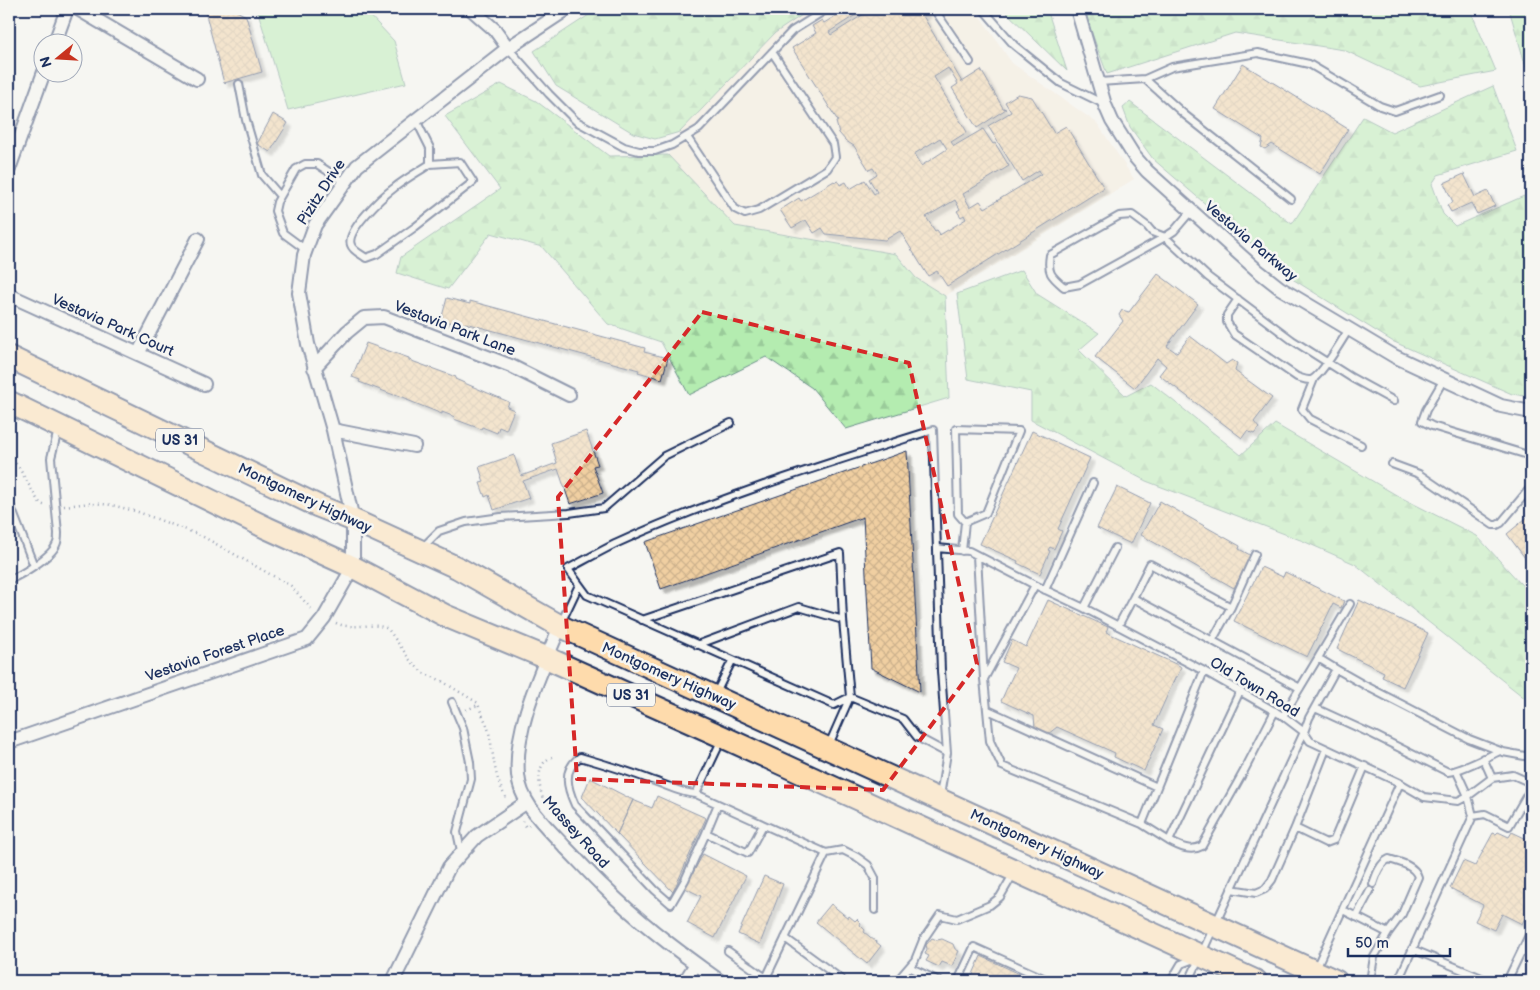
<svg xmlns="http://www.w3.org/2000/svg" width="1540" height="990" font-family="'Balsamiq Sans',sans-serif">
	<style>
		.built { fill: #f4eada }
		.forest { fill: url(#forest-firs); stroke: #688e87 }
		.garden { fill: #b4ecb0; stroke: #688e87 }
		.building { fill: url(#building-cross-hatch); stroke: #1b2f5e; fill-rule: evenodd; filter: url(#shadow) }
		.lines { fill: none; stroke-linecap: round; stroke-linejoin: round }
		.lane-casing { stroke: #1b2f5e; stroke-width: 10 }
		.street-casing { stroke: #1b2f5e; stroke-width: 16 }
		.primary-casing { stroke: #1b2f5e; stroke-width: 25 }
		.path { stroke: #1b2f5e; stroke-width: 2.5; stroke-dasharray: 1 4; stroke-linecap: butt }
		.lane { stroke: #f6f6f2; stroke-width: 6 }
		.street { stroke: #f6f6f2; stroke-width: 12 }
		.primary { stroke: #fedbac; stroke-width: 21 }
		.marked { fill: none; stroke: #d62828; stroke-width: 4; stroke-dasharray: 10 6; stroke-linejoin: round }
		.labels { text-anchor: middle; stroke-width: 5; stroke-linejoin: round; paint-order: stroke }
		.shield { fill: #f6f6f2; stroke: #5d6b8a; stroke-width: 1 }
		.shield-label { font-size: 14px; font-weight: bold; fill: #1b2f5e }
		.street-label { font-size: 15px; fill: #1b2f5e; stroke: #f6f6f2 }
	</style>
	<defs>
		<pattern id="forest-firs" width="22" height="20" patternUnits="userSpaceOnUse" patternTransform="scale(1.25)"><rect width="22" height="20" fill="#b4ecb0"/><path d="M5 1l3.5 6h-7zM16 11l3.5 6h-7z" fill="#9acb9a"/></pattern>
		<pattern id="building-cross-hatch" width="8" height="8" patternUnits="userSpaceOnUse" patternTransform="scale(1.25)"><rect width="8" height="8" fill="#f0cfa1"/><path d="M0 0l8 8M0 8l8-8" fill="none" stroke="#cdb28d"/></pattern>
		<filter id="shadow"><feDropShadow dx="4.5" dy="4.5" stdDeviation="1" flood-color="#0004"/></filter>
	</defs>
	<rect width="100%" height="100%" fill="#f6f6f2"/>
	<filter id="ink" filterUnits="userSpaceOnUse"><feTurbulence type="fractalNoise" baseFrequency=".02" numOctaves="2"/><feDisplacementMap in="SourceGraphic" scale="10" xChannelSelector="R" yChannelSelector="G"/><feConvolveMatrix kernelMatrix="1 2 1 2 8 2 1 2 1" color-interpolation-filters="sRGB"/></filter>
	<g filter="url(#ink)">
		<!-- built -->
		<path class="built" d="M811,9H975L1012,63L1097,123L1134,179L945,296L916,278L896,254L735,226L668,155L680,132L775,33Z"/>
		<!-- forest -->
		<path class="forest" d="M598,9H811L775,33L680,132L655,139L633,133L556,86L534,51Z
			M1003,9H1047L1067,71Z
			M1083,9H1470L1496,71L1420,86L1344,50L1235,33L1107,74Z
			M1509,9H1531V84Z
			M501,84L536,101L609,156L668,155L735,226L896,254L916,278L945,296L949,398L846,429L812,388L766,357L689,395L661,342L608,324L542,247L491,233L448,289L397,273L401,257L500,189L445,116Z
			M1493,86L1517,151L1438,175L1432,184L1443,214L1455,226L1524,196L1531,218V397L1512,394L1392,341L1294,280L1153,159L1130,127L1123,108L1130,102L1292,224L1363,117L1392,132Z
			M1022,270L1037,294L1099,333L1079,350L1126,396L1151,383L1241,455L1275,424L1398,496L1477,536L1531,595V703L1355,564L1303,541L1146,481L1031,420V392L968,379L957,294Z"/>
		<!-- garden -->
		<path class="garden" d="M257,9H364L394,41L406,83L288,110Z"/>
		<!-- building -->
		<path class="building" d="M213,9H233L246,16L262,72L224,83L205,11Z
			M847,9H865L829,32L831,35L869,11L868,9H924L927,13L923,16L962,82L981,70L1003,108L1006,109L977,128L952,88L958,84L948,68L934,77L967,132L951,142L954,146L983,129L993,144L995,143L1009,166L963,194L970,207L980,201L985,208L1041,174L1039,170L1022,181L988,126L1011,112L1005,102L1018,94L1032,97L1054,133L1066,126L1104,188L947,286L937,271L928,276L900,231L885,240L826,234L822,228L814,233L806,220L792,228L780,210L799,198L801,201L834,181L835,182L838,181L840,185L846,182L850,189L865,180L874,194L877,192L869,179L877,174L873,168L869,170L854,146L846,141L839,133L836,122L838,121L792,48L816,33L812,26L822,20L824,23ZM940,138L947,149L921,166L914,154ZM955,200L960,209L957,211L961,217L964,215L966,219L938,236L940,234L937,230L935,231L926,217Z
			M1243,64L1348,129L1320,174L1272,144L1265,149L1261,147L1263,139L1215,109Z
			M273,114L288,123L270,152L257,144Z
			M1464,174L1475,197L1488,191L1495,206L1477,214L1471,203L1451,212L1447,205L1453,202L1444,183Z
			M1158,274L1198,304L1167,346L1177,353L1190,336L1226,364L1232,360L1237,363L1235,371L1272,398L1254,422L1259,428L1254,434L1247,431L1242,438L1159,375L1166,366L1157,358L1135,388L1095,357L1123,321L1119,315L1122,310L1129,312Z
			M447,298L470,304V301L645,348L644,352L668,358L662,379L638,372L639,370L465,323L464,326L441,320Z
			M366,343L409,358V360L456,377L455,379L509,402L507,407L514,410L506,430L499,427L497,433L482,427L481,429L454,419L455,417L442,412V414L407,400L408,399L395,394L394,395L359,382L360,380L352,377Z
			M586,431L598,465L593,466L603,493L570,504L558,469L523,481L529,498L494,510L489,495L485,497L480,483L484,482L479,467L514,455L521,476L557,463L551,443Z
			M1032,431L1090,458L1058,529L1062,531L1054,549L1050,547L1048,550L1050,551L1040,574L1017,563L1018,561L980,544Z
			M907,451L920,692L871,668L863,517L661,589L645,542Z
			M1117,487L1150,503L1131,544L1097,528Z
			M1160,501L1240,546L1239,549L1252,556L1234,588L1141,535Z
			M1531,514V566L1507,534Z
			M1261,567L1283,577L1285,572L1344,601L1341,608L1333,604L1307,657L1234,621Z
			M1048,600L1108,627L1106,632L1180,666L1181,668L1177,677L1176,676L1154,725L1163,729L1144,771L1114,757L1115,753L1057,727L1048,734L1035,728L1034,716L1001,701L1016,668L1002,662L1012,640L1026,647Z
			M1359,600L1428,633L1403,687L1382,677L1384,672L1337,649Z
			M590,778L633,800L617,834L582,797Z
			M657,796L706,818L673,892L617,834L633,800L652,808Z
			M1498,832L1509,837L1512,832L1531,841V905L1522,924L1502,914L1494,930L1475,921L1483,905L1450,888L1463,861L1475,866L1493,833L1496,834Z
			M703,854L746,876L715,938L687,923L701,896L685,888Z
			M764,876L783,884L760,944L738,934Z
			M831,904L848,918L849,916L855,921L857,919L861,923L860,925L865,930L864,932L881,946L867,964L816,922Z
			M932,938L937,940L942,939L953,944L955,949L959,951L952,966L942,962L939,967L926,961L929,956L925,954L927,949L926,945Z
			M981,956L1035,981H970Z"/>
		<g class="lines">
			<defs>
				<path id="lane" d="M934,9L970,62
					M983,9L1014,45L1061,83L1104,104
					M508,48L549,94L576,121L624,147L639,151H655L672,145L699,129L792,31L827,9
					M1145,79L1172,67L1258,53L1309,64L1380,106L1395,111L1440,95
					M1099,82L1145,79L1185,115L1291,199
					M239,84L246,120L262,175L280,196
					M416,120L430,148V164C418,172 405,179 394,188C383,196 345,231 351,245C353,251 361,254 366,258L377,254L415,227L473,182L460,162L430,164
					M687,137L735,209L745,214L759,210L827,169L835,157L833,144L772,52
					M1191,211L1174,231L1165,237L1152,232L1147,226L1132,215L1119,216L1050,255C1047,273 1051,276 1064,287L1080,284L1165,237L1208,277L1292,340L1352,378L1394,401
					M306,250L283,233L275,211L277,202L296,169L305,164H317L346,183
					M1238,299L1227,315V322L1234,334L1297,377C1302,378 1308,382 1313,379C1323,373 1342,340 1349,329
					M1314,379L1302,409L1310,419L1361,445
					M1444,379L1426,410L1422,421L1432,426L1531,456
					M1392,464L1419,474L1493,525H1497L1501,523L1531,487
					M9,502L34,566
					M422,548L439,531L466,522L501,517L569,513L604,508L664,456L731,423
					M937,548L969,551L1035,585L1084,608L1204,671L1283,716L1304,732L1310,741L1400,783L1424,797L1458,801L1468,796L1492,778L1513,775L1531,783
					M962,551L965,522L986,513L1019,431L956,429L958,514L965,522
					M977,556L984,679L1035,585
					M9,580C21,575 51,557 56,545C58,542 58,537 58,533L51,458L58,430
					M1045,590L1093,483
					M1133,598L1150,564L1231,607L1212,641
					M1231,607L1255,554
					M1084,608L1115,548
					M642,620L840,553L843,620
					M561,623L579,585
					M1118,626L1133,598L1300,688
					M697,645L799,607L843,620L850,697L828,747
					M1318,658L1350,604
					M984,679L990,741L1002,766L1142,824L1204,671
					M716,693L732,661
					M452,702L463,728L470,762L471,779L457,832L461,851
					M1315,708L1374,735L1448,772C1462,771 1486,757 1500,751
					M988,710L1157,787
					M1283,716L1318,658L1336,669
					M1483,758L1492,778
					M696,794L722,739
					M940,796L947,753L941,671L933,430C826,464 717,497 615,544C599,552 583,561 568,569L587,595L834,705L850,697L903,719L917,737L947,753
					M718,804L706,833L748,853L763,825
					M1473,816L1485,814L1509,826L1531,788
					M1142,824L1169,841L1240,691
					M1295,828L1326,843L1334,840L1365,766
					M706,833L685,880L671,904L655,890L575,805C567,787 562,770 580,757C604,764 628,771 651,780C667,785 679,793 696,794L826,853L843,850L857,857L868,865L875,878V910
					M1169,841C1180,847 1191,852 1202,846L1244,771L1275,711
					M1373,884C1376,875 1380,863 1389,859C1400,862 1415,866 1418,877L1402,914L1388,933
					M1231,889L1256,893L1265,889L1272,880L1295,828L1326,749
					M1343,910L1388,933L1374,957L1370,981
					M1356,917L1370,891
					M785,938L841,979
					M1412,949L1489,981
					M1522,950L1531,931
					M728,951L766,978
					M909,967L939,981
					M1316,968L1400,783
					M770,981L766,978L826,853
					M897,981L915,960L923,940L940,915L957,919L990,905L1000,897L1014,873
					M958,981L974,947L1050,981
					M1171,981L1181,964L1194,959
					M1189,981L1304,732L1309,718L1336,669L1366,686L1469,739L1503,752L1530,757
					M1398,981L1473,816L1468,796L1457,772
					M1507,981L1522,950L1531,955"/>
				<path id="street" d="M78,9L197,79
					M471,9L495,30L508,48
					M1077,9L1105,105L1112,121L1134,156L1147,171L1257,270L1280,288L1394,356L1501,406L1531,412
					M55,42L67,9
					M9,169L44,72
					M9,295L204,384
					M138,354L198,239
					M314,368L347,332L364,318L384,317L511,366L569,395
					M333,430L414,446
					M560,626C542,671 514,726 518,775C520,804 547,827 565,847C578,860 591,875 605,888C640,923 680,953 720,981
					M9,742L307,639L324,618L353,567V520L333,430L308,344L299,293L304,255L315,225L357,166L508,48L567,9
					M393,981L449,867L477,836L527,802
					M685,981L696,964"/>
				<path id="primary" d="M9,357L318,506L353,520L458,568L560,626L1336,981
					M9,402L267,528L353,567L446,616L547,658L723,737L1256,981"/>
			</defs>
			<!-- lane casing -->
			<use href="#lane" class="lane-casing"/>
			<!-- street casing -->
			<use href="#street" class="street-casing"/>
			<!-- primary casing -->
			<use href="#primary" class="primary-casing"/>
			<!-- path -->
			<path class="path" d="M9,456L18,466L37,499L41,504L46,506
				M64,506L91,503L112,505L138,512L200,535L291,586L313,611
				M336,623C353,631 373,621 388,629L410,660L423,673L440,680L478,703C480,712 485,719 488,728C494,752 493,778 507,799
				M466,710L478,705
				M544,802C539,788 534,764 552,757
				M522,821L526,827L529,825"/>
			<!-- lane -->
			<use href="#lane" class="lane"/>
			<!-- street -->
			<use href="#street" class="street"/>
			<!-- primary -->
			<use href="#primary" class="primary"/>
		</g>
	</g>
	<!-- marked area -->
	<path d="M0 0H1540V990H0ZM702,312L909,363L977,664L883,790L577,779L558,497Z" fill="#f6f6f2" fill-opacity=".55" fill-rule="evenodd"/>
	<path class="marked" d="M702,312L909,363L977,664L883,790L577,779L558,497Z"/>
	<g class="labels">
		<!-- shield labels -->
		<g class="shield">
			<rect x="156" y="428.5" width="48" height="23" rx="4"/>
			<rect x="607" y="683.5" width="48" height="23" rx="4"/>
		</g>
		<g class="shield-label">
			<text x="180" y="445">US 31</text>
			<text x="631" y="700">US 31</text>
		</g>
		<!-- street labels -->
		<g class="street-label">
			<text transform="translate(321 192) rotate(-57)" y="5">Pizitz Drive</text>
			<text transform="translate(1251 241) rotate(40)" y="5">Vestavia Parkway</text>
			<text transform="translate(113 325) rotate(24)" y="5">Vestavia Park Court</text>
			<text transform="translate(455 328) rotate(21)" y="5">Vestavia Park Lane</text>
			<text transform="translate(305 498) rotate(25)" y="5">Montgomery Highway</text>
			<text transform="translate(215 653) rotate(-19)" y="5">Vestavia Forest Place</text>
			<text transform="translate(669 676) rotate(24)" y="5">Montgomery Highway</text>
			<text transform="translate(1255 687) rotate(31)" y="5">Old Town Road</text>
			<text transform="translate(576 832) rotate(48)" y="5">Massey Road</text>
			<text transform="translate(1037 844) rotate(25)" y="5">Montgomery Highway</text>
		</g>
	</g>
	<!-- margin -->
	<rect width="1540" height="990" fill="none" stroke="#f6f6f2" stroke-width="30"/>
	<rect x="15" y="15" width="1510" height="960" fill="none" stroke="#1b2f5e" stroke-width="2" filter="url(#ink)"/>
	<!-- north arrow -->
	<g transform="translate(58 58) rotate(252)"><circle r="24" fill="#f6f6f2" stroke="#9ea6b7"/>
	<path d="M0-4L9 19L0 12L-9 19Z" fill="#c8321e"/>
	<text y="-8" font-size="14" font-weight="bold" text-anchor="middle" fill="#1b2f5e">N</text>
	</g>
	<!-- scale -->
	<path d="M1348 948v8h102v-8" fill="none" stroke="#1b2f5e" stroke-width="2.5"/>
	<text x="1355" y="948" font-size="15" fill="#1b2f5e" stroke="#f6f6f2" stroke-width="4" paint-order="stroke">50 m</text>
</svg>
